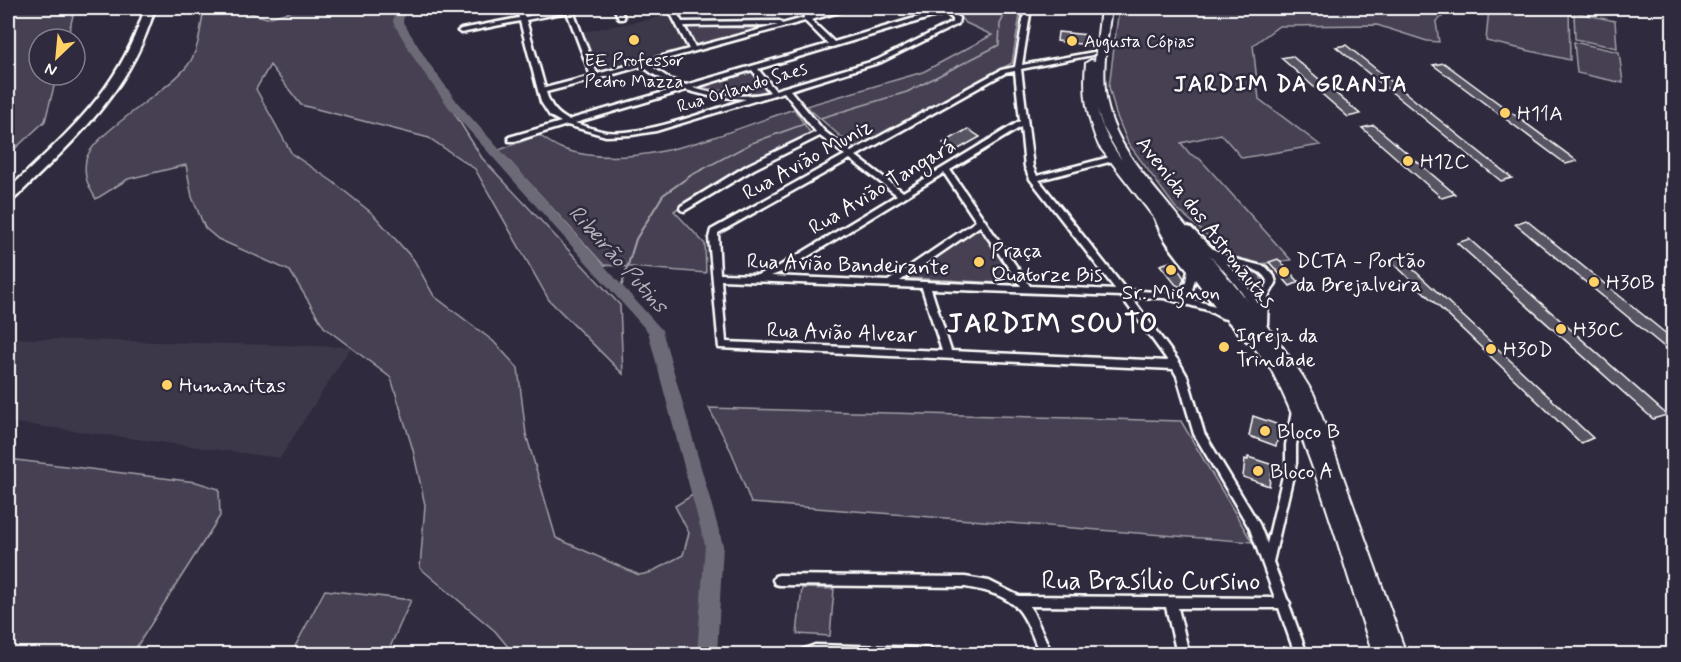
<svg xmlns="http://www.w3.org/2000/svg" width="1681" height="662" font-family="Mynerve,sans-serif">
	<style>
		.built { fill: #3c3749 }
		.green { fill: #464152; stroke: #a2a0a8; stroke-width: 1.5 }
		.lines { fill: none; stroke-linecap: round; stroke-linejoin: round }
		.stream-far1 { stroke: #a7a6ad; stroke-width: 1.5 }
		.stream { stroke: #a7a6ad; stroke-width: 2 }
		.river { fill: #6d6a77; fill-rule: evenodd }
		.building { fill: #595564; stroke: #fff; stroke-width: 1.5 }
		.minor-casing { stroke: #fff; stroke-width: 5 }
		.secondary-casing { stroke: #fff; stroke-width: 4 }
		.primary-casing { stroke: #fff; stroke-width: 5 }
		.minor { fill: #2f2a3d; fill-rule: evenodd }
		.secondary { fill: #2f2a3d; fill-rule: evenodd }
		.primary { fill: #2f2a3d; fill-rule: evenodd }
		.poi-dot { fill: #ffd166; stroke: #2f2a3d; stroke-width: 2 }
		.labels { text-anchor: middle; stroke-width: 5; stroke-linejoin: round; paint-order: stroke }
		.far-poi-label { font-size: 18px; fill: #fff; stroke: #2f2a3d; text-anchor: start }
		.far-street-label { font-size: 18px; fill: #fff; stroke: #2f2a3d }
		.poi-label { font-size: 21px; fill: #fff; stroke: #2f2a3d; text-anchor: start }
		.street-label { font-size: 21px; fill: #fff; stroke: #2f2a3d }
		.far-district-label { font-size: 22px; font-weight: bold; letter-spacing: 1.5px; fill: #fff; stroke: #2f2a3d }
		.water-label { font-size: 22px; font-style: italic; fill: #b6b4bb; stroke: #2f2a3d }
		.near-street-label { font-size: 26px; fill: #fff; stroke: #2f2a3d }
		.district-label { font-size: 27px; font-weight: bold; letter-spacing: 1.5px; fill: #fff; stroke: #2f2a3d }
	</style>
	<rect width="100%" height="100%" fill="#2f2a3d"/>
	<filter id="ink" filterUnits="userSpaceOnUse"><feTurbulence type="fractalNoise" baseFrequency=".0167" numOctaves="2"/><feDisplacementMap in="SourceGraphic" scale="12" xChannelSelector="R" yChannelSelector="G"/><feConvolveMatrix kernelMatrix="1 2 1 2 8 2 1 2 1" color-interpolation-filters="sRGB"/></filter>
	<g filter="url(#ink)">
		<!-- built -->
		<path class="built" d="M671,15L687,49L598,73L582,32Z
			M8,338L351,347L280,458L8,422Z"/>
		<!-- green -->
		<path class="green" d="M8,8H75L67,39H39V75H57L45,121L8,155Z
			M204,8H233L267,18L303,8H400L398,22L482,158L620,305L623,374L549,300L475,169L429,138L301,105L270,65L256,89L292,154L332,181L373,214L414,260L434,296L493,341L518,368L526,434L556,538L639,575L649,573L683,555L689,533L675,506L699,491L714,545L707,654H508L509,648L495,631L420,568L425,505L413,450L391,378L324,327L290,271L218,239L205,228L192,197L186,165L128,179L96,199C88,186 83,176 86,160C92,133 168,92 188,65C199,51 201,25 204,8Z
			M960,8L1021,9L1012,63L856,150L806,106L923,72L992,35L966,23L951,10Z
			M1119,8H1452L1436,22L1439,42L1427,41L1377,25L1279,26L1253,45L1259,99L1320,145L1242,158L1221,134L1181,143L1190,154L1200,159L1291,260L1252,265L1220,256L1227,253L1175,207L1128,143L1116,114L1109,87Z
			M1489,8H1569L1570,60L1486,41Z
			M1574,12L1615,21L1617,48L1575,39Z
			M686,27L762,28L695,46Z
			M1574,42L1619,52L1623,83L1577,73Z
			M751,70L769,92L741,94L693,86Z
			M794,109L811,134L744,166L674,211L705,244L706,273L604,265L499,150L539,135C546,140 555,146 563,149C635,174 726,132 794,109Z
			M981,225L1020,284L907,278Z
			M1232,270H1246L1259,274L1265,285L1259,304Z
			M709,408L1181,421L1252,542L751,503L732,453Z
			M8,459L196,482L219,489L220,516L132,654H8Z
			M802,588L834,589L830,636L797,634Z
			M325,590L411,600L387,654H291Z"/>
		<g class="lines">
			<!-- stream-far1 -->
			<path class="stream-far1" d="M817,119L907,92L999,45L1000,24L1008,8
				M688,177L752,143L807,123"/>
			<!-- stream -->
			<path class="stream" d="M620,291L636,239L663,195L690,176"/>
			<!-- river -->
			<path class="river" d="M395,8H405L403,22L428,62L458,103L662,330L723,545L717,654H697L705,545L648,332L450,109L417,63L393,22Z"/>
		</g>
		<!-- building -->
		<path class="building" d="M1058,32L1088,35L1087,45L1057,41Z
			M1346,45L1427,110L1512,178L1501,181L1336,47Z
			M1292,56L1360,114L1348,117L1281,58Z
			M1444,63L1577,161L1566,164L1433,65Z
			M1374,125L1455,194L1442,198L1362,128Z
			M968,129L980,137L955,151L943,143Z
			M1526,220L1674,340V355L1515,224Z
			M1469,239L1667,415L1653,419L1457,243Z
			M1400,257L1593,438L1581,443L1390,260Z
			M1278,259L1299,282L1290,286L1269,262Z
			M1170,262L1175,264L1184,278L1181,287L1176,285L1160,265Z
			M1253,416L1279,425L1280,429L1276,446L1249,436Z
			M1248,457L1273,465L1269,486L1243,477L1245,459L1248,460Z"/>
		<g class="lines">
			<defs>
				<path id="minor" d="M517,8H523L525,17L566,8H582L581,9L573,11L597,74L689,49L668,8H674L682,22L779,21L781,22L782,24L804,18V8H810V16L842,8H850L849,9L811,20L834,42L945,9L958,8L957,9L952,11L959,18L958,24L881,62L790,90L824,131L851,152L1001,70L1015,67L1025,8H1031L1022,65L1094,52L1095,53L1092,55L1021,69L1033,167L1037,176L1114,156H1117V160L1039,180L1126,290L1170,293L1178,292L1185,287L1188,270C1174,253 1160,236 1154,215L1155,213H1161L1168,230L1175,242L1223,304L1253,337L1255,339L1253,341H1247L1226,319L1222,318L1207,310L1164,298L1131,297L1179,362L1187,376L1204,433L1259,524L1267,544L1286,463V445L1292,411L1294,408L1297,407L1300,408L1302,411L1296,445V463L1273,562L1287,599L1290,603L1289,605L1307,654H1295L1279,608H1178L1189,654H1177L1166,607L1029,606L1033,612L1052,654H1040C1034,640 1026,615 1014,605C1000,593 982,590 965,587L779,585L775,584L773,580L775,576L779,575L965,577L989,581L1019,596L1275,598L1250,529L1194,434L1177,376L1173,369L719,348L709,238L711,230L845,155L820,136L754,169L684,211L681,210L680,208L681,206L748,165L816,132L784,92L656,131L632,135L606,136L567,125L515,141H509V137L561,122L550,116L541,102L520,21L461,33L458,31L461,29L519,18ZM567,12L591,76L545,88L526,20ZM946,13L953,19V22L877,60L775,90L758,69ZM805,21L828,44L686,85L670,79L648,64ZM778,25L695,47L684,26ZM642,66L653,74L678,88L568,120C556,113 550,106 546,92L597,79ZM752,70L770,92C747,99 716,95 693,88ZM1015,71L1020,121L903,192L856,156L1005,73ZM686,90L709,96L746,99C708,111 645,136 606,132C596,130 585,126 575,123ZM1021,127L1025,167L1030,179L1116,290L1030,286L950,170ZM850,159L897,195L778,267L759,274L758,275L720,274L718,233ZM944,173L976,221L888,281L771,276L784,271ZM980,226L1021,286L900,281ZM1195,279L1215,306L1184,297L1192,290ZM721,280L922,288L942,351L726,342ZM931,289L1121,296L1168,361L951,351Z
					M614,8H620L624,18L623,19H619Z
					M1188,227L1191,228L1213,249L1231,258L1266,267L1274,276L1276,283L1268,297L1267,324L1266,326L1254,328L1251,327L1250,325L1251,323L1259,321V318L1257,317C1244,293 1227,273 1208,254H1193L1192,252L1193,250L1202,249L1185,232L1184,230L1185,228ZM1226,262C1240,266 1263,267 1268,283L1260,297L1259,305L1249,289Z
					M815,645L928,648L932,650L934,654H800L802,650Z"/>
				<path id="secondary" d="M1101,8H1111C1107,41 1100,75 1108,108C1118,150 1152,184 1179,218C1225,275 1276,331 1314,395L1406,654H1373C1341,559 1317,459 1271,369L1099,146C1087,118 1083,93 1086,63L1091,60L1095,61ZM1097,109L1103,127L1122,160C1110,144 1102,129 1097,109Z"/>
				<path id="primary" d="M145,8H155C130,93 74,140 13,200L8,201V190C68,132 119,91 145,8Z"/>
			</defs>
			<!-- minor casing -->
			<use href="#minor" class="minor-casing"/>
			<!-- secondary casing -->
			<use href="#secondary" class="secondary-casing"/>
			<!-- primary casing -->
			<use href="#primary" class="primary-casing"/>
			<!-- minor -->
			<use href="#minor" class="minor"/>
			<!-- secondary -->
			<use href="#secondary" class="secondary"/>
			<!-- primary -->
			<use href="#primary" class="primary"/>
		</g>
	</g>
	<!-- markers -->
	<g class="poi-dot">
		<circle cx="634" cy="40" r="6"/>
		<circle cx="1072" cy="41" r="6"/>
		<circle cx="1505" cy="113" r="6"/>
		<circle cx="1408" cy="161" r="6"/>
		<circle cx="979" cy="262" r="6"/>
		<circle cx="1171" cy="270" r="6"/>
		<circle cx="1284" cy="272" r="6"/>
		<circle cx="1594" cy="282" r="6"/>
		<circle cx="1561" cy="329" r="6"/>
		<circle cx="1224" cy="347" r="6"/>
		<circle cx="1491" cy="349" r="6"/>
		<circle cx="167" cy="385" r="6"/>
		<circle cx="1265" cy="431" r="6"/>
		<circle cx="1258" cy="471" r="6"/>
	</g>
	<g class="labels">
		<!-- far-poi labels -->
		<g class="far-poi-label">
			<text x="1084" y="47">Augusta Cópias</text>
			<text x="634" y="66" text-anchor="middle">EE Professor<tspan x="634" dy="21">Pedro Mazza</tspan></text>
		</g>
		<!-- far-street labels -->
		<g class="far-street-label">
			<text transform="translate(742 87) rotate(-17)" y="6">Rua Orlando Saes</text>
		</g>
		<!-- poi labels -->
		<g class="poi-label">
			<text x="1517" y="120">H11A</text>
			<text x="1420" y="168">H12C</text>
			<text x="991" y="257">Praça<tspan x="991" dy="24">Quatorze Bis</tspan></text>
			<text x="1296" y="267">DCTA - Portão<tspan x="1296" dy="24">da Brejalveira</tspan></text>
			<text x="1606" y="289">H30B</text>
			<text x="1171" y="299" text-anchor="middle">Sr. Mignon</text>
			<text x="1573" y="336">H30C</text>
			<text x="1236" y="342">Igreja da<tspan x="1236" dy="24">Trindade</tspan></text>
			<text x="1503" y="356">H30D</text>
			<text x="179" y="392">Humanitas</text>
			<text x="1277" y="438">Bloco B</text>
			<text x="1270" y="478">Bloco A</text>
		</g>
		<!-- street labels -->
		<g class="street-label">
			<text transform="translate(807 159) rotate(-29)" y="7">Rua Avião Muniz</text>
			<text transform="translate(882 186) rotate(-31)" y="7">Rua Avião Tangará</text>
			<text transform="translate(1206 222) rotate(52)" y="7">Avenida dos Astronautas</text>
			<text transform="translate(848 264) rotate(2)" y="7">Rua Avião Bandeirante</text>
			<text transform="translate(842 332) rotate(2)" y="7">Rua Avião Alvear</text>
		</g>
		<!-- far-district labels -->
		<g class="far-district-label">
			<text x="1291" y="91">JARDIM DA GRANJA</text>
		</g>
		<!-- water labels -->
		<g class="water-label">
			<text transform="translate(619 258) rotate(48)" y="8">Ribeirão Putins</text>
		</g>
		<!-- near-street labels -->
		<g class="near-street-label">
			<text x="1151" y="589">Rua Brasílio Cursino</text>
		</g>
		<!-- district labels -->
		<g class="district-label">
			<text x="1053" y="332">JARDIM SOUTO</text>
		</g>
	</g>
	<!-- margin -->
	<rect width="1681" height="662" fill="none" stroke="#2f2a3d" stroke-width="30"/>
	<rect x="15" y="15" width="1651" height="632" fill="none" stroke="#fff" stroke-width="2" filter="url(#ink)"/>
	<!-- north arrow -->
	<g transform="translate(57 57) rotate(206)"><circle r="28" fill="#2f2a3d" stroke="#827f8b" stroke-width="1.5"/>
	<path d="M0-4.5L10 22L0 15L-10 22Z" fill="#ffd166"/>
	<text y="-9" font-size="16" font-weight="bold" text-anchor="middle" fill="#ffffff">N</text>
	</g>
</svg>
